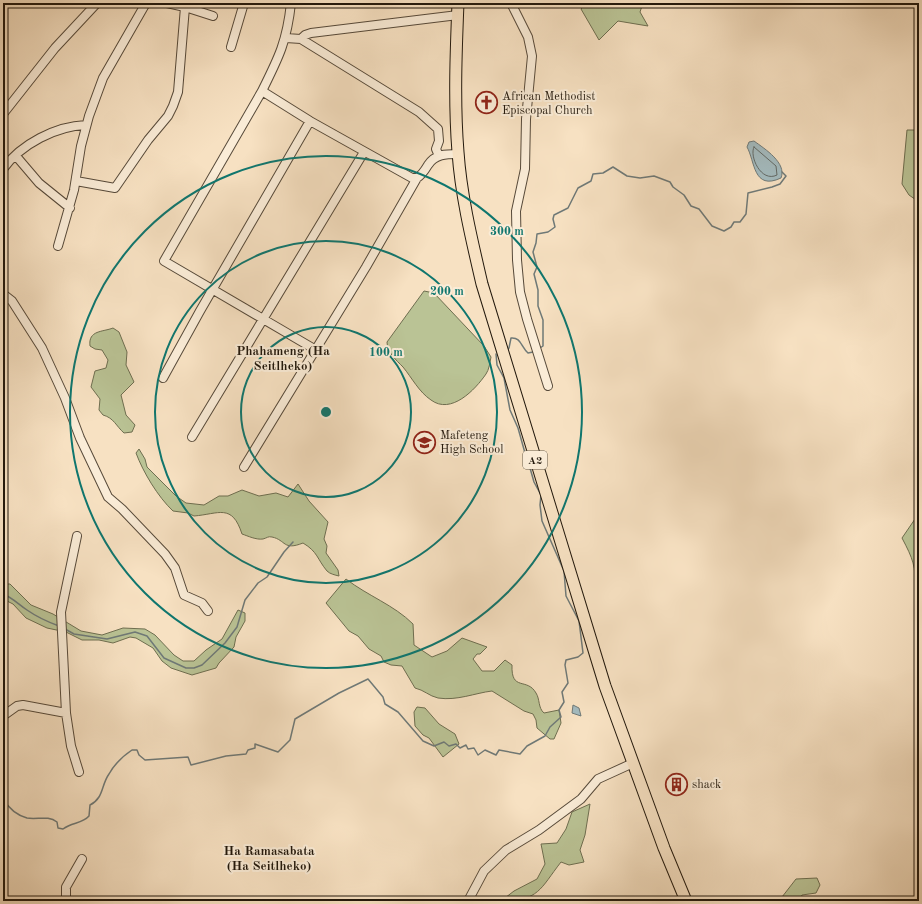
<svg xmlns="http://www.w3.org/2000/svg" width="922" height="904" font-family="'Old Standard TT',serif">
	<style>
		.green { fill: #bac395; stroke: #6e6e50 }
		.water { fill: #a3babe; stroke: #6f7977 }
		.lines { fill: none; stroke-linecap: round; stroke-linejoin: round }
		.shore { stroke: #626965; stroke-width: 1 }
		.stream { stroke: #6f7977; stroke-width: 1.5 }
		.minor-casing { stroke: #574a3a; stroke-width: 10 }
		.major-casing { stroke: #22180c; stroke-width: 13 }
		.minor { stroke: #faecd7; stroke-width: 8 }
		.major { stroke: #f7e1c2; stroke-width: 11 }
		.ring { fill: none; stroke: #0f766e; stroke-width: 2 }
		.labels { text-anchor: middle; stroke-width: 4; stroke-linejoin: round; paint-order: stroke }
		.shield { fill: #faecd7; stroke: #635849; stroke-width: 1 }
		.shield-label { font-size: 11px; font-weight: bold; fill: #22180c }
		.poi-label { font-size: 12px; fill: #22180c; stroke: #faecd7; text-anchor: start }
		.neighbourhood-label { font-size: 13px; font-weight: bold; fill: #22180c; stroke: #faecd7 }
		.centre { fill: #0f766e; stroke: #faecd7; stroke-width: 2 }
		.ring-label { font-size: 12px; text-anchor: middle; font-weight: bold; fill: #0f766e; stroke: #faecd7; stroke-width: 4; stroke-linejoin: round; paint-order: stroke }
	</style>
	<rect width="100%" height="100%" fill="#f7e1c2"/>
	<filter id="stains"><feTurbulence type="fractalNoise" baseFrequency=".005" numOctaves="4"/><feColorMatrix values="0 0 0 0 .2 0 0 0 0 .09 0 0 0 0 .02 0 0 0 .5 -.17"/></filter>
	<radialGradient id="worn" r=".72"><stop offset=".6" stop-color="#630" stop-opacity="0"/><stop offset="1" stop-color="#630" stop-opacity=".3"/></radialGradient>
	<!-- green -->
	<path class="green" d="M586,3H643L640,12L648,26L618,21L599,40L581,9Z
		M907,130H919V202L909,195L902,184Z
		M424,291L434,293L484,346L491,357C490,362 489,370 486,374C475,390 451,415 431,400C419,392 412,378 403,367C396,360 387,352 387,342Z
		M113,328L119,332L127,352L126,365L134,382L121,395L126,415L135,425L132,432L124,433C116,426 114,418 103,415L99,410L100,399L91,387L95,371L106,368L108,360L102,350L95,349L90,346C88,330 103,332 113,328Z
		M139,449L145,459L147,467L176,496L186,503L204,505L219,496H228L242,490L259,496L276,493L288,497L298,484L309,501L328,522L324,539L327,546L326,553L338,570L339,576C335,575 330,574 327,571C317,559 318,552 303,543C283,551 286,540 272,537C268,536 267,538 263,539C256,540 248,536 242,534C232,503 219,514 194,516L188,513L173,511C158,497 143,472 136,453Z
		M919,517V594L915,590C916,566 913,559 902,538L915,519Z
		M346,579C368,596 394,605 413,624L414,645L432,657L447,651L462,638L487,647L480,654H477L473,659L482,671H494L505,660L512,665C511,692 527,677 536,693C540,699 538,708 544,713L559,710L561,723L554,739H550L537,728L536,720L533,714L524,711L492,691C475,693 457,701 438,698C429,696 424,690 415,688L402,666L391,665L384,662L381,656L369,649L358,636L349,631L326,603Z
		M3,584H10L31,605L53,614L81,631L102,635L123,628L145,629L155,635L174,655L183,661H194L206,650L222,639L238,610L245,613V621L236,637L234,647L219,663L216,668L192,675L171,668L162,661L153,648L136,638L130,637L113,643L99,640H82L66,632L47,628L26,618L13,604L3,599Z
		M417,707L425,708L439,724L455,734L459,744L443,757L429,738L423,735L415,726L414,712Z
		M590,804L585,835L580,850L584,862L569,865L561,862C540,889 539,901 501,901L514,891L537,879L545,864L541,844L557,843L566,829L572,812Z
		M817,878L820,885L816,893L802,895L799,901H782V897L796,879Z"/>
	<!-- water -->
	<path class="water" d="M754,141C765,149 787,163 781,178C753,191 755,161 747,147L749,142Z
		M573,705L579,708L581,716L572,713Z"/>
	<g class="lines">
		<!-- shore -->
		<path class="shore" d="M754,147L776,166L777,175C761,183 749,156 754,147Z"/>
		<!-- stream -->
		<path class="stream" d="M540,348L543,346V320L538,306V290L534,274L537,267L533,252L536,243L537,234L548,232L555,227L553,219L554,215L568,208L578,188L591,181L593,174L603,173L613,167L627,176L640,178L654,176L670,182L673,187L684,195L691,206L699,209L712,226L724,231L731,227L734,222H740L746,214L748,193L772,187L780,184L786,176L782,172
			M507,350L509,348L511,338C521,337 521,347 528,353L533,352
			M496,354L497,365L504,378L510,410L518,428L525,453
			M3,594C13,598 18,604 27,610C37,617 48,622 59,626
			M65,629L74,634L107,639L135,632L147,636L164,658L186,668H194L202,665L225,643L237,627L245,600L258,583L267,577L284,552L293,542
			M3,799C8,807 16,815 27,818C37,820 48,815 57,822L58,828L63,829C72,822 82,824 89,816L90,805C104,798 101,785 109,774C114,765 123,756 132,750H137L139,755L145,760L188,757L191,765L226,756L246,754L248,750L255,748V744L278,752L290,740L295,719L339,693L368,679L383,697L385,704L398,712L423,741L434,746L444,742L449,746L456,744L460,748L466,745L468,749L474,748L478,755L485,750L496,755L499,750L520,754L527,746L545,736L550,727L561,717L559,710L564,702L562,692L568,683L565,665L566,660L578,657L583,653L579,621L566,596L564,571L542,521L540,505L541,495L534,482L530,468"/>
		<defs>
			<path id="minor" d="M291,3C287,41 279,57 262,91L310,121L412,178H417C422,175 425,170 428,165C435,154 446,154 458,154
				M511,3L528,37L532,56L526,119L525,169L516,211L517,260L520,292L527,319L548,386
				M185,7L213,16
				M286,38L301,39L419,112L438,129L439,141L436,149L439,156
				M301,39L305,35L311,33L458,15
				M231,47L244,3
				M262,91L164,261L316,350
				M3,114L55,48L97,3
				M16,156L39,183L70,208
				M3,169C21,144 56,126 86,125
				M76,181L115,188L148,140L168,116L173,106L178,92L185,7L167,3
				M58,246L74,190L81,146L89,116L103,78L146,3
				M3,294L12,301L42,348L65,398L80,438L108,497L122,509L165,554L175,568L184,595L202,603L208,611
				M163,378L200,311L310,121
				M192,437L364,152
				M244,467L366,267L417,178
				M77,536L61,612L66,713L71,746L79,772
				M3,716L17,706L23,705L66,713
				M66,901V887L82,859
				M468,901L484,871L506,850L539,830L581,799L598,779L633,763"/>
			<path id="major" d="M458,3C456,52 454,103 458,152C461,196 472,241 482,284L605,686L664,848L686,901"/>
		</defs>
		<!-- minor casing -->
		<use href="#minor" class="minor-casing"/>
		<!-- major casing -->
		<use href="#major" class="major-casing"/>
		<!-- minor -->
		<use href="#minor" class="minor"/>
		<!-- major -->
		<use href="#major" class="major"/>
	</g>
	<!-- distance rings -->
	<g class="ring">
		<circle cx="326" cy="412" r="85"/>
		<circle cx="326" cy="412" r="171"/>
		<circle cx="326" cy="412" r="256"/>
	</g>
	<!-- icons -->
	<defs>
		<symbol id="church-ring" viewBox="-11 -11 22 22"><circle r="9.5" fill="#faecd7" stroke="#8f2418" stroke-width="1.5"/><path d="M-1.2-6h2.4v3.5h3.3v2.4h-3.3V6h-2.4V-.1h-3.3v-2.4h3.3Z" fill="#8f2418"/></symbol>
		<symbol id="school-ring" viewBox="-11 -11 22 22"><circle r="9.5" fill="#faecd7" stroke="#8f2418" stroke-width="1.5"/><path d="M0-5L7-2L0 1L-7-2ZM-4 1L0 2.5L4 1V4Q0 6-4 4Z" fill="#8f2418"/></symbol>
		<symbol id="building-ring" viewBox="-11 -11 22 22"><circle r="9.5" fill="#faecd7" stroke="#8f2418" stroke-width="1.5"/><path d="M-4-6H4V6H1V3H-1V6H-4ZM-2.5-4.3h1.7v1.8h-1.7ZM.8-4.3h1.7v1.8H.8ZM-2.5-1h1.7V.8h-1.7ZM.8-1h1.7V.8H.8Z" fill="#8f2418"/></symbol>
	</defs>
	<g fill-rule="evenodd">
		<use href="#church-ring" x="474" y="90" width="25" height="25"/>
		<use href="#school-ring" x="412" y="430" width="25" height="25"/>
		<use href="#building-ring" x="664" y="772" width="25" height="25"/>
	</g>
	<g class="labels">
		<!-- shield labels -->
		<rect class="shield" x="523" y="451" width="24" height="18" rx="3"/>
		<g class="shield-label">
			<text x="535" y="464">A2</text>
		</g>
		<!-- poi labels -->
		<g class="poi-label">
			<text x="502" y="100">African Methodist<tspan x="502" dy="14">Episcopal Church</tspan></text>
			<text x="440" y="439">Mafeteng<tspan x="440" dy="14">High School</tspan></text>
			<text x="692" y="788">shack</text>
		</g>
		<!-- neighbourhood labels -->
		<g class="neighbourhood-label">
			<text x="283" y="355">Phahameng (Ha<tspan x="283" dy="15">Seitlheko)</tspan></text>
			<text x="269" y="855">Ha Ramasabata<tspan x="269" dy="15">(Ha Seitlheko)</tspan></text>
		</g>
	</g>
	<circle cx="326" cy="412" r="6" class="centre"/>
	<g class="ring-label">
		<text x="507" y="235">300 m</text>
		<text x="447" y="295">200 m</text>
		<text x="386" y="356">100 m</text>
	</g>
	<!-- margin -->
	<rect width="922" height="904" fill="none" stroke="#f7e1c2" stroke-width="16"/>
	<rect x="4" y="4" width="914" height="896" fill="none" stroke="#22180c" stroke-width="2"/>
	<rect x="8" y="8" width="906" height="888" fill="none" stroke="#22180c"/>
	<rect width="100%" height="100%" filter="url(#stains)"/>
	<rect width="100%" height="100%" fill="url(#worn)"/>
</svg>
